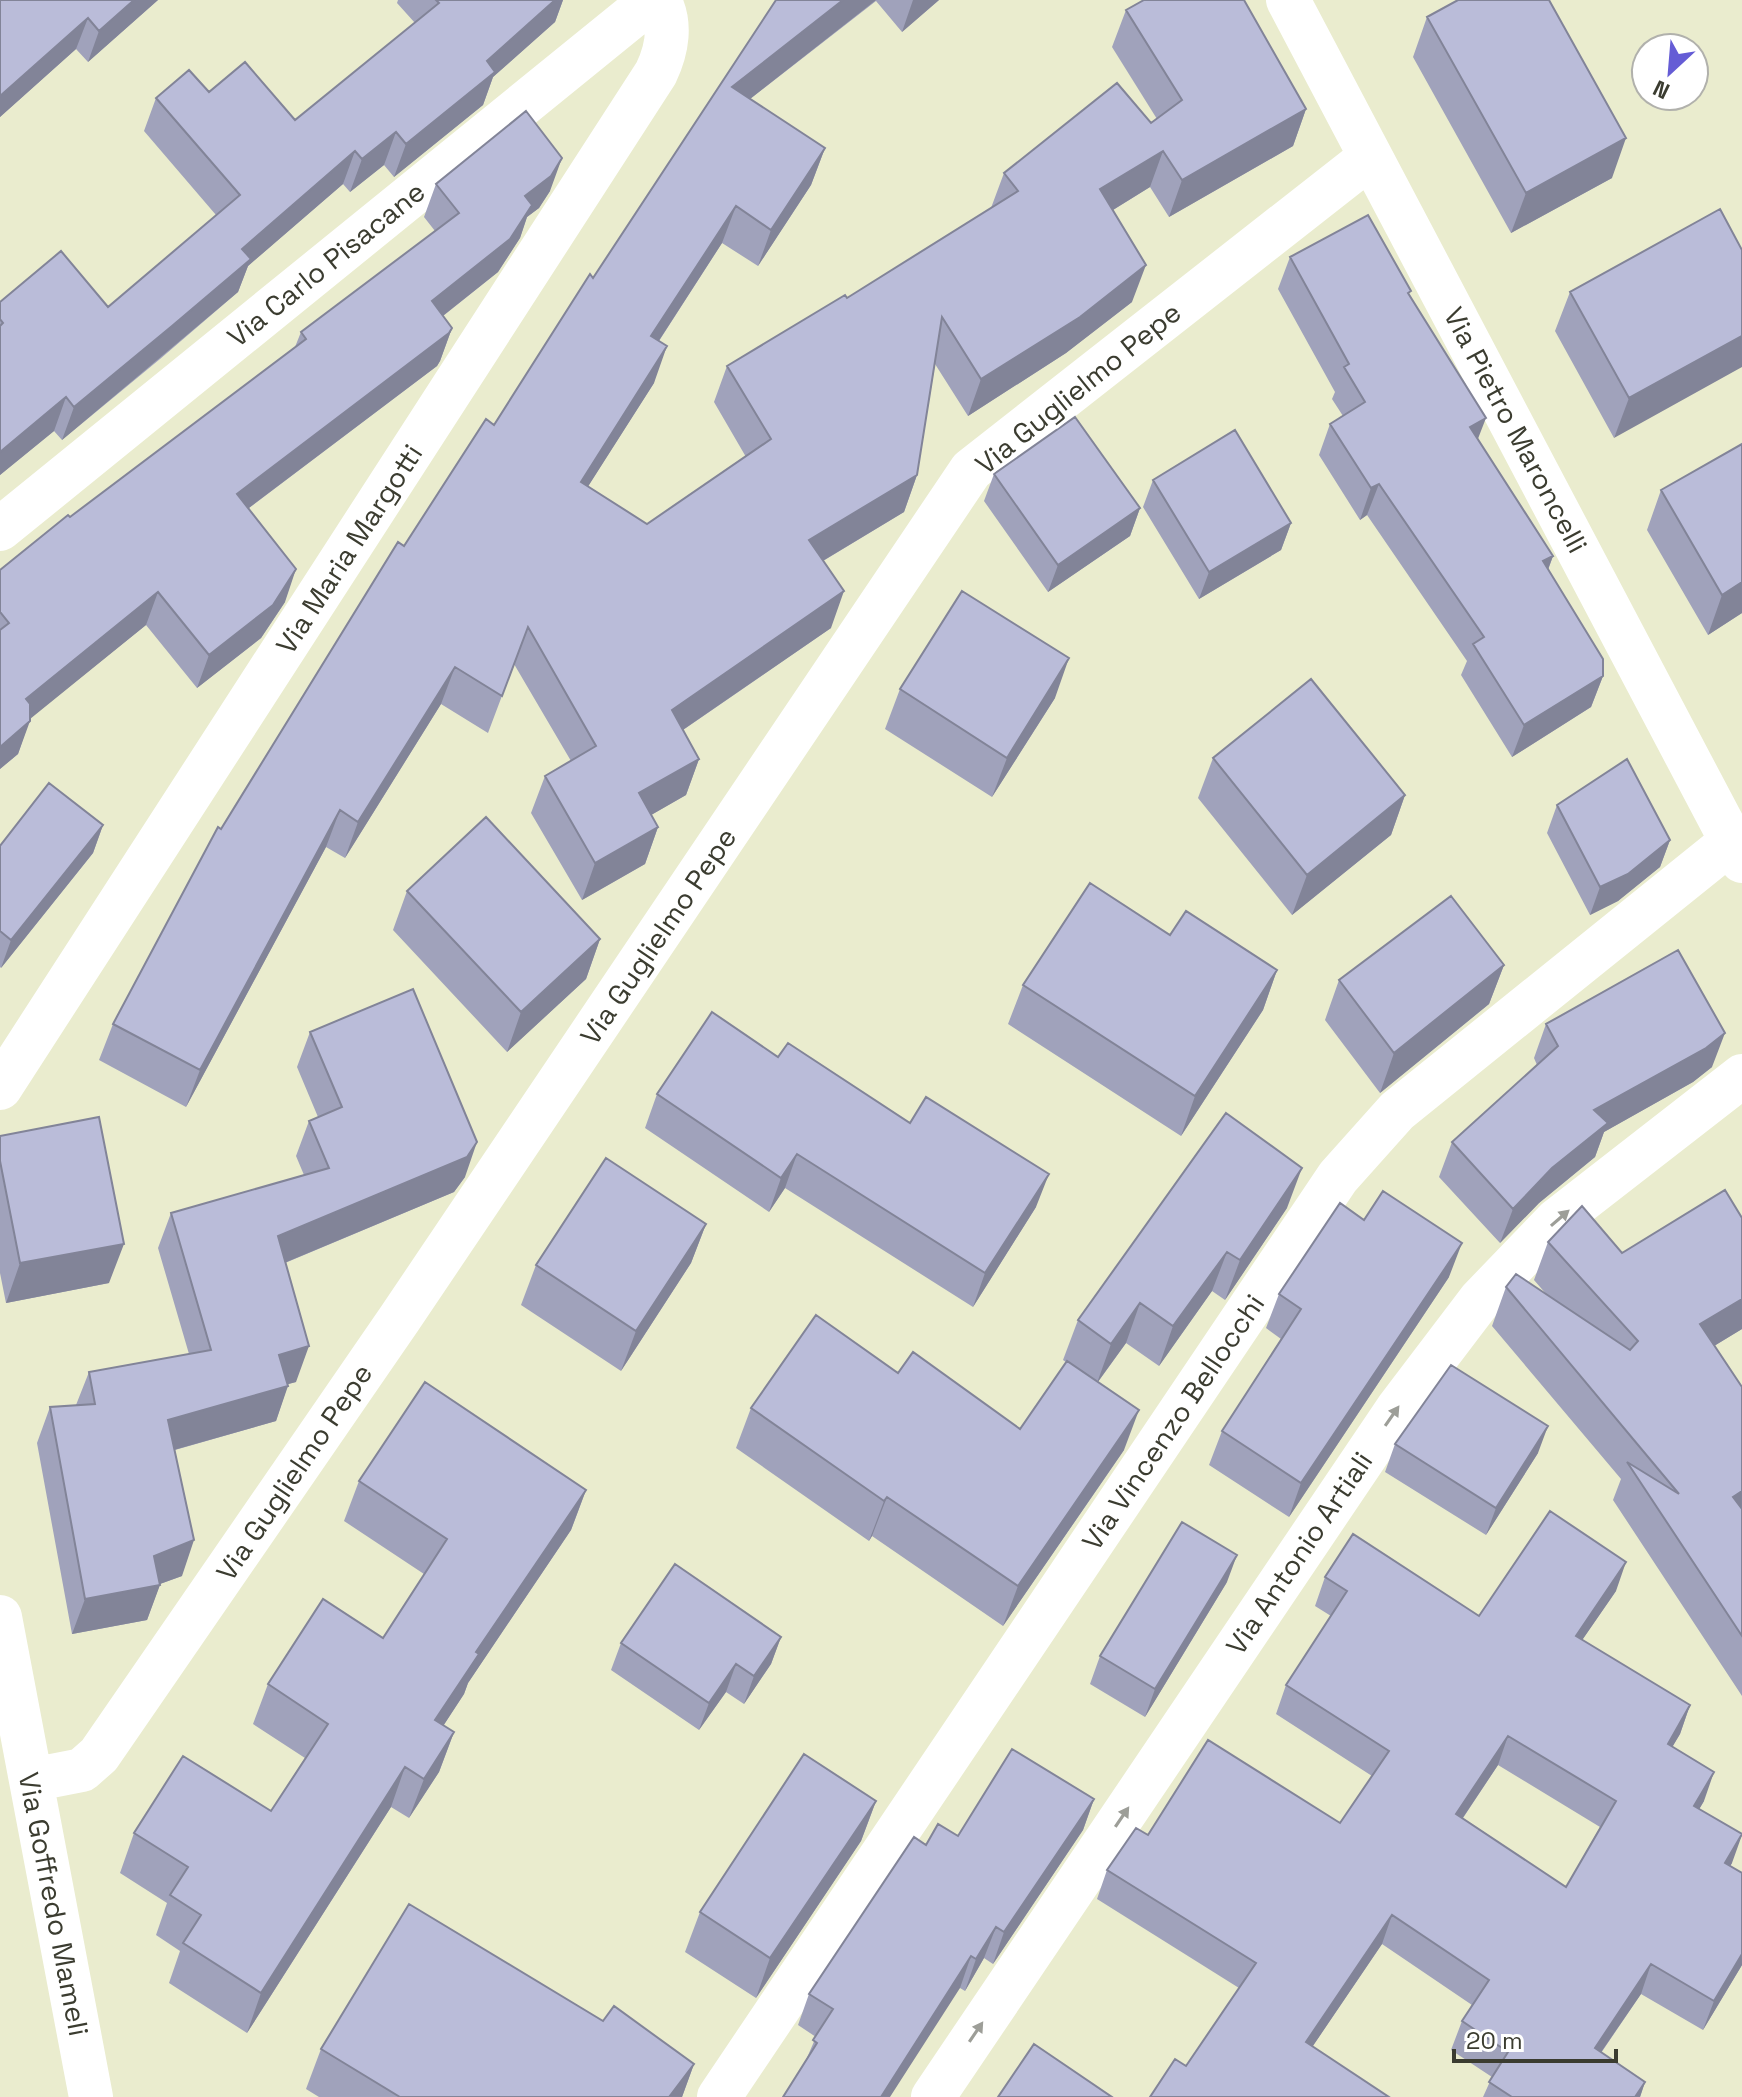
<svg xmlns="http://www.w3.org/2000/svg" width="1742" height="2097" font-family="'Space Grotesk',sans-serif">
	<style>
		.lines { fill: none; stroke-linecap: round; stroke-linejoin: round }
		.minor { stroke: #fff; stroke-width: 44 }
		.wall { fill: #a0a2bb; fill-rule: evenodd }
		.shaded-wall { fill: #828498 }
		.building { fill: #babcd9; stroke: #828498; stroke-width: 2; fill-rule: evenodd }
		.oneway { fill: #9d9e98 }
		.labels { text-anchor: middle; stroke-width: 6; stroke-linejoin: round; paint-order: stroke }
		.street-label { font-size: 28px; fill: #3b3c30; stroke: #fff }
	</style>
	<rect width="100%" height="100%" fill="#eaecce"/>
	<g class="lines">
		<!-- minor -->
		<path class="minor" d="M1288,0L1742,861
			M0,529L652,0
			M0,1088L656,73C667,50 672,23 659,0
			M0,1617L91,2097
			M31,1780L82,1770L99,1755L400,1318L971,470L1369,158
			M719,2097L1338,1177L1397,1111L1731,842
			M933,2097L1398,1408L1480,1300L1557,1220L1742,1076"/>
	</g>
	<!-- wall -->
	<path class="wall" d="M0,0H158L88,62L76,49L0,117Z
		M398,0H563L555,22L493,77L483,105L394,177L384,165L350,192L343,184L248,266L238,292L160,359L62,440L54,431L0,475V302L108,307L216,215L144,131L156,98L209,92L295,120L415,23L397,3Z
		M776,0H939L902,32L876,1L750,99L825,148L811,185L758,266L722,243L659,341L654,383L588,486L647,524L746,457L714,402L727,366L847,298L991,208L1004,173L1151,123L1157,119L1112,47L1126,10L1306,109L1293,146L1169,217L1150,187L1113,210L1132,302L1066,353L968,416L935,364L917,475L904,512L823,561L831,628L683,730L699,759L686,795L651,815L658,827L645,864L582,900L531,813L545,776L571,761L514,664L488,733L441,704L345,858L326,847L186,1107L99,1060L113,1024L221,829L404,546L494,425L593,278Z
		M1427,17L1612,178L1511,233L1413,57Z
		M436,184L550,191L539,208L527,217L520,238L498,272L443,316L452,328L440,361L437,366L249,508L285,602L261,638L197,688L146,625L30,718L18,754L0,769V570L295,347L301,332L435,231L424,217Z
		M1720,209L1614,438L1555,331L1570,292Z
		M1290,257L1409,296L1477,440L1553,556L1548,570L1603,676L1591,707L1512,757L1461,675L1467,661L1367,515L1360,520L1319,455L1330,424L1343,416L1332,399L1335,392L1278,289Z
		M1742,444V613L1708,635L1647,530L1661,490Z
		M994,474L1140,508L1130,536L1048,592L984,501Z
		M1153,480L1291,523L1281,550L1199,599L1143,507Z
		M900,689L1055,698L992,797L885,729Z
		M1213,758L1405,795L1391,835L1292,915L1198,798Z
		M1557,805L1670,840L1660,867L1618,901L1590,915L1547,833Z
		M103,825L93,853L1,968L0,967V846Z
		M407,891L600,939L586,979L507,1052L393,930Z
		M1170,935L1277,970L1263,1010L1181,1136L1008,1024L1023,985Z
		M1504,965L1489,1004L1380,1093L1325,1020L1339,980Z
		M1546,1024L1712,1067L1693,1082L1604,1132L1595,1157L1539,1203L1500,1243L1439,1177L1452,1142L1537,1065L1534,1058Z
		M310,1032L465,1177L454,1192L285,1263L296,1382L288,1384L276,1421L175,1450L182,1576L160,1584L147,1620L72,1634L37,1443L50,1407L76,1405L89,1372L189,1354L158,1248L171,1213L304,1175L296,1156L309,1121L318,1117L297,1067Z
		M778,1057L1036,1207L973,1307L785,1188L769,1212L645,1128L657,1094Z
		M0,1136L109,1283L6,1303L0,1273Z
		M1287,1208L1225,1300L1212,1291L1159,1366L1126,1343L1098,1382L1124,1450L1003,1626L872,1536L869,1541L736,1448L751,1408L898,1373L1020,1429L1066,1362L1063,1360L1078,1320Z
		M1742,1218V1329L1714,1346L1742,1387V1696L1613,1500L1621,1479L1492,1326L1506,1287L1547,1295L1534,1280L1548,1242L1622,1253Z
		M706,1224L691,1263L621,1371L521,1305L536,1265Z
		M1449,1277L1289,1517L1209,1465L1222,1431L1281,1339L1266,1328L1279,1294Z
		M1395,1444L1538,1453L1486,1535L1385,1472Z
		M359,1481L586,1490L571,1530L468,1683L464,1694L443,1726L454,1732L439,1772L409,1818L391,1807L247,2033L169,1983L180,1951L156,1935L167,1903L120,1873L134,1833L271,1811L305,1758L253,1724L268,1684L383,1638L424,1574L344,1521Z
		M1325,1577L1479,1616L1616,1591L1582,1640L1690,1705L1680,1734L1672,1747L1704,1801L1699,1809L1732,1863L1730,1866L1742,1873V1965L1703,2030L1641,1994L1601,2053L1645,2082L1640,2097H1483L1492,2077L1451,2050L1462,2021L1472,2005L1382,1944L1312,2047L1186,2066L1239,1988L1097,1899L1107,1870L1148,1835L1340,1823L1372,1776L1276,1714L1286,1685L1331,1616L1315,1606ZM1498,1765L1600,1827L1566,1887L1463,1818Z
		M1227,1582L1145,1717L1090,1684L1100,1656Z
		M781,1637L771,1664L744,1704L726,1692L699,1730L611,1670L621,1643Z
		M1094,1799L1083,1830L993,1964L984,1958L965,1991L960,1988L806,2060L816,2037L798,2025L809,1994L926,1845Z
		M876,1801L861,1841L756,1998L685,1952L700,1912Z
		M603,2021L694,2064L682,2097H319L306,2089L321,2049Z"/>
	<!-- shaded-wall -->
	<path class="shaded-wall" d="M134,0H158L88,62L99,31Z
		M555,0H563L555,22L493,77L483,105L394,177L406,144L487,61Z
		M843,0H876L718,124L732,87Z
		M913,0H939L902,32Z
		M88,18L76,49L0,117V96Z
		M1306,109L1293,146L1169,217L1182,180Z
		M396,132L384,165L350,192L362,159Z
		M1626,138L1612,178L1511,233L1526,193Z
		M825,148L811,185L758,266L771,230Z
		M355,151L343,184L248,266L238,292L62,440L74,407L242,249Z
		M1163,151L1150,187L1087,226L1100,189Z
		M562,158L550,191L539,208L527,217L520,238L498,272L420,334L432,301L525,196Z
		M736,206L722,243L638,373L651,336Z
		M1146,265L1132,302L1066,353L968,416L981,379Z
		M452,328L440,361L437,366L225,526L237,494Z
		M1742,336V367L1614,438L1629,398Z
		M667,346L654,383L568,518L581,482Z
		M66,397L54,431L0,475V452Z
		M1486,418L1474,449L1470,427Z
		M917,475L904,512L796,577L809,540Z
		M1379,484L1367,515L1360,520L1371,488Z
		M1140,508L1130,536L1048,592L1058,565Z
		M1291,523L1281,550L1199,599L1209,572Z
		M1553,556L1541,588L1543,561Z
		M296,569L285,602L261,638L197,688L209,655Z
		M1742,582V613L1708,635L1722,595Z
		M844,591L831,628L658,747L672,710Z
		M158,592L146,625L14,732L26,699Z
		M1069,658L1055,698L992,797L1007,758Z
		M455,667L441,704L345,858L358,822Z
		M1603,676L1591,707L1512,757L1524,725Z
		M30,721L18,754L0,769V747Z
		M699,759L686,795L625,830L639,793Z
		M1405,795L1391,835L1292,915L1307,875Z
		M340,810L326,847L186,1107L200,1070Z
		M103,825L93,853L1,968L11,940Z
		M658,827L645,864L582,900L595,863Z
		M1670,840L1660,867L1618,901L1590,915L1600,887Z
		M600,939L586,979L507,1052L521,1012Z
		M1504,965L1489,1004L1380,1093L1394,1053Z
		M1277,970L1263,1010L1181,1136L1195,1096Z
		M1725,1033L1712,1067L1693,1082L1604,1132L1595,1157L1539,1203L1500,1243L1513,1209L1594,1110Z
		M477,1142L465,1177L454,1192L265,1271L278,1236Z
		M797,1154L785,1188L769,1212L781,1178Z
		M1302,1168L1287,1208L1225,1300L1240,1260Z
		M1049,1174L1036,1207L973,1307L985,1273Z
		M706,1224L691,1263L621,1371L636,1331Z
		M1462,1243L1449,1277L1289,1517L1301,1483Z
		M124,1244L109,1283L6,1303L20,1263Z
		M1227,1252L1212,1291L1159,1366L1173,1326Z
		M1742,1299V1329L1686,1363L1700,1324Z
		M1140,1303L1126,1343L1097,1383L1111,1344Z
		M309,1346L296,1382L266,1390L279,1355Z
		M288,1386L276,1421L156,1455L168,1420Z
		M1139,1410L1124,1450L1003,1626L1018,1586Z
		M1548,1426L1538,1453L1486,1535L1496,1508Z
		M586,1490L571,1530L468,1683L464,1694L421,1760L435,1720L476,1652Z
		M1742,1491V1520L1733,1497Z
		M887,1497L872,1536L869,1541L884,1501Z
		M194,1540L182,1576L157,1585H160L147,1620L72,1634L85,1599L154,1556Z
		M1237,1555L1227,1582L1145,1717L1155,1689Z
		M1626,1562L1616,1591L1565,1665L1576,1636Z
		M781,1637L771,1664L744,1704L754,1676Z
		M736,1664L726,1692L699,1730L709,1703Z
		M1690,1705L1680,1734L1657,1773L1668,1744Z
		M454,1732L439,1772L409,1818L424,1779Z
		M1508,1736L1498,1765L1446,1843L1456,1814Z
		M405,1767L391,1807L247,2033L261,1993Z
		M1714,1772L1704,1801L1684,1835L1694,1806Z
		M1094,1799L1083,1830L993,1964L1004,1932Z
		M876,1801L861,1841L756,1998L770,1958Z
		M1742,1835L1732,1863L1715,1892L1725,1863Z
		M1392,1915L1382,1944L1296,2071L1306,2042Z
		M996,1927L984,1958L965,1991L976,1959Z
		M1742,1954V1965L1703,2030L1714,2001Z
		M971,1956L960,1988L890,2097H881Z
		M1651,1964L1641,1994L1584,2077L1595,2048Z
		M694,2064L682,2097H669Z
		M1645,2082L1640,2097H1635Z"/>
	<!-- building -->
	<path class="building" d="M0,0H134L99,31L88,18L0,96Z
		M436,0H555L487,61L495,72L406,144L396,132L362,159L355,151L242,249L251,259L172,326L74,407L66,397L0,452V326L3,323L0,319V302L61,251L108,307L240,195L156,98L189,70L209,92L245,62L295,120L439,3Z
		M776,0H843L732,87L825,148L771,230L736,206L651,336L667,346L581,482L647,524L771,439L727,366L845,295L847,298L1018,191L1004,173L1117,83L1151,123L1182,100L1126,10L1144,0H1244L1306,109L1182,180L1163,151L1100,189L1146,265L1080,317L981,379L942,317L917,475L809,540L844,591L672,710L699,759L639,793L658,827L595,863L545,776L596,746L528,627L502,696L455,667L358,822L340,810L200,1070L113,1024L218,827L221,829L398,542L404,546L486,419L494,425L590,274L593,278Z
		M1458,0H1549L1626,138L1526,193L1427,17Z
		M526,111L562,158L551,176L525,196L532,205L510,239L432,301L452,328L449,333L237,494L296,569L273,605L209,655L158,592L26,699L30,704V721L0,747V630L9,623L0,612V570L68,515L70,517L306,339L301,332L459,213L436,184Z
		M1720,209L1742,250V336L1629,398L1570,292Z
		M1368,215L1411,291L1408,293L1486,418L1470,427L1553,556L1543,561L1603,659V676L1524,725L1473,644L1484,637L1379,484L1371,488L1330,424L1365,402L1344,367L1349,364L1290,257Z
		M1075,417L1140,508L1058,565L994,474Z
		M1235,430L1291,523L1209,572L1153,480Z
		M1742,444V582L1722,595L1661,490Z
		M962,591L1069,658L1007,758L900,689Z
		M1311,679L1405,795L1307,875L1213,758Z
		M1627,759L1670,840L1628,874L1600,887L1557,805Z
		M49,783L103,825L11,940L0,931V846Z
		M486,817L600,939L521,1012L407,891Z
		M1090,883L1170,935L1186,911L1277,970L1195,1096L1023,985Z
		M1451,896L1504,965L1394,1053L1339,980Z
		M1678,950L1725,1033L1706,1048L1594,1110L1608,1123L1552,1168L1513,1209L1452,1142L1558,1046L1546,1024Z
		M413,989L477,1142L467,1157L278,1236L309,1346L279,1355L288,1386L168,1420L194,1540L154,1556L160,1585L85,1599L50,1407L95,1404L89,1372L211,1350L171,1213L329,1168L309,1121L342,1107L310,1032Z
		M712,1012L778,1057L788,1043L910,1123L926,1097L1049,1174L985,1273L797,1154L781,1178L657,1094Z
		M1226,1113L1302,1168L1240,1260L1227,1252L1173,1326L1140,1303L1111,1344L1078,1320Z
		M99,1117L124,1244L20,1263L0,1161V1136Z
		M606,1158L706,1224L636,1331L536,1265Z
		M1725,1190L1742,1218V1299L1700,1324L1742,1387V1491L1733,1497L1742,1509V1636L1627,1462L1679,1494L1506,1287L1516,1274L1630,1350L1638,1341L1548,1242L1582,1206L1622,1253Z
		M1383,1191L1462,1243L1301,1483L1222,1431L1301,1309L1279,1294L1340,1203L1364,1220Z
		M816,1315L898,1373L913,1352L1020,1429L1067,1361L1139,1410L1018,1586L887,1497L884,1501L751,1408Z
		M1451,1365L1548,1426L1496,1508L1395,1444Z
		M425,1382L586,1490L476,1652L479,1654L435,1720L454,1732L424,1779L405,1767L261,1993L183,1943L201,1915L170,1895L188,1867L134,1833L183,1756L271,1811L328,1724L268,1684L323,1599L383,1638L447,1539L359,1481Z
		M1550,1511L1626,1562L1576,1636L1690,1705L1668,1744L1714,1772L1694,1806L1742,1834L1725,1863L1742,1873V1954L1714,2001L1651,1964L1595,2048L1645,2082L1635,2097H1512L1489,2082L1508,2052L1462,2021L1489,1980L1392,1915L1306,2042L1389,2097H1150L1175,2059L1186,2066L1256,1963L1107,1870L1136,1828L1148,1835L1208,1740L1340,1823L1389,1751L1286,1685L1347,1591L1325,1577L1353,1534L1479,1616ZM1508,1736L1616,1801L1566,1887L1456,1814Z
		M1182,1522L1237,1555L1155,1689L1100,1656Z
		M675,1564L781,1637L754,1676L736,1664L709,1703L621,1643Z
		M1012,1749L1094,1799L1004,1932L996,1927L976,1959L971,1956L881,2097H783L817,2043L813,2040L833,2009L809,1994L914,1837L926,1845L938,1824L958,1836Z
		M804,1754L876,1801L770,1958L700,1912Z
		M409,1904L603,2021L614,2006L694,2064L669,2097H400L321,2049Z
		M1034,2044L1112,2097H998Z"/>
	<!-- one-way arrows -->
	<defs><path id="oneway-solid" d="M-6-.8H1V-3.2L6.5 0L1 3.2V.8H-6Z" transform="scale(2)"/></defs>
	<g class="oneway">
		<use href="#oneway-solid" transform="translate(1560 1218) rotate(-41)"/>
		<use href="#oneway-solid" transform="translate(1392 1416) rotate(-55)"/>
		<use href="#oneway-solid" transform="translate(1122 1817) rotate(-56)"/>
		<use href="#oneway-solid" transform="translate(976 2032) rotate(-56)"/>
	</g>
	<g class="labels">
		<!-- street labels -->
		<g class="street-label">
			<text transform="translate(326 264) rotate(-39)" y="10">Via Carlo Pisacane</text>
			<text transform="translate(1078 388) rotate(-39)" y="10">Via Guglielmo Pepe</text>
			<text transform="translate(1516 430) rotate(62)" y="10">Via Pietro Maroncelli</text>
			<text transform="translate(349 549) rotate(-57)" y="10">Via Maria Margotti</text>
			<text transform="translate(658 936) rotate(-56)" y="10">Via Guglielmo Pepe</text>
			<text transform="translate(1173 1422) rotate(-56)" y="10">Via Vincenzo Bellocchi</text>
			<text transform="translate(294 1472) rotate(-56)" y="10">Via Guglielmo Pepe</text>
			<text transform="translate(1299 1553) rotate(-56)" y="10">Via Antonio Artiali</text>
			<text transform="translate(54 1904) rotate(79)" y="10">Via Goffredo Mameli</text>
		</g>
	</g>
	<!-- north arrow -->
	<g transform="translate(1670 72) rotate(206)"><circle r="38" fill="#ffffff" stroke="#b1b1ac" stroke-width="2"/>
	<path d="M0-6L14 30L0 20L-14 30Z" fill="#655cd5"/>
	<text y="-12" font-size="22" font-weight="bold" text-anchor="middle" fill="#3b3c30">N</text>
	</g>
	<!-- scale -->
	<path d="M1454 2049v12h162v-12" fill="none" stroke="#3b3c30" stroke-width="4"/>
	<text x="1466" y="2049" font-size="24" fill="#3b3c30" stroke="#ffffff" stroke-width="6" paint-order="stroke">20 m</text>
</svg>
